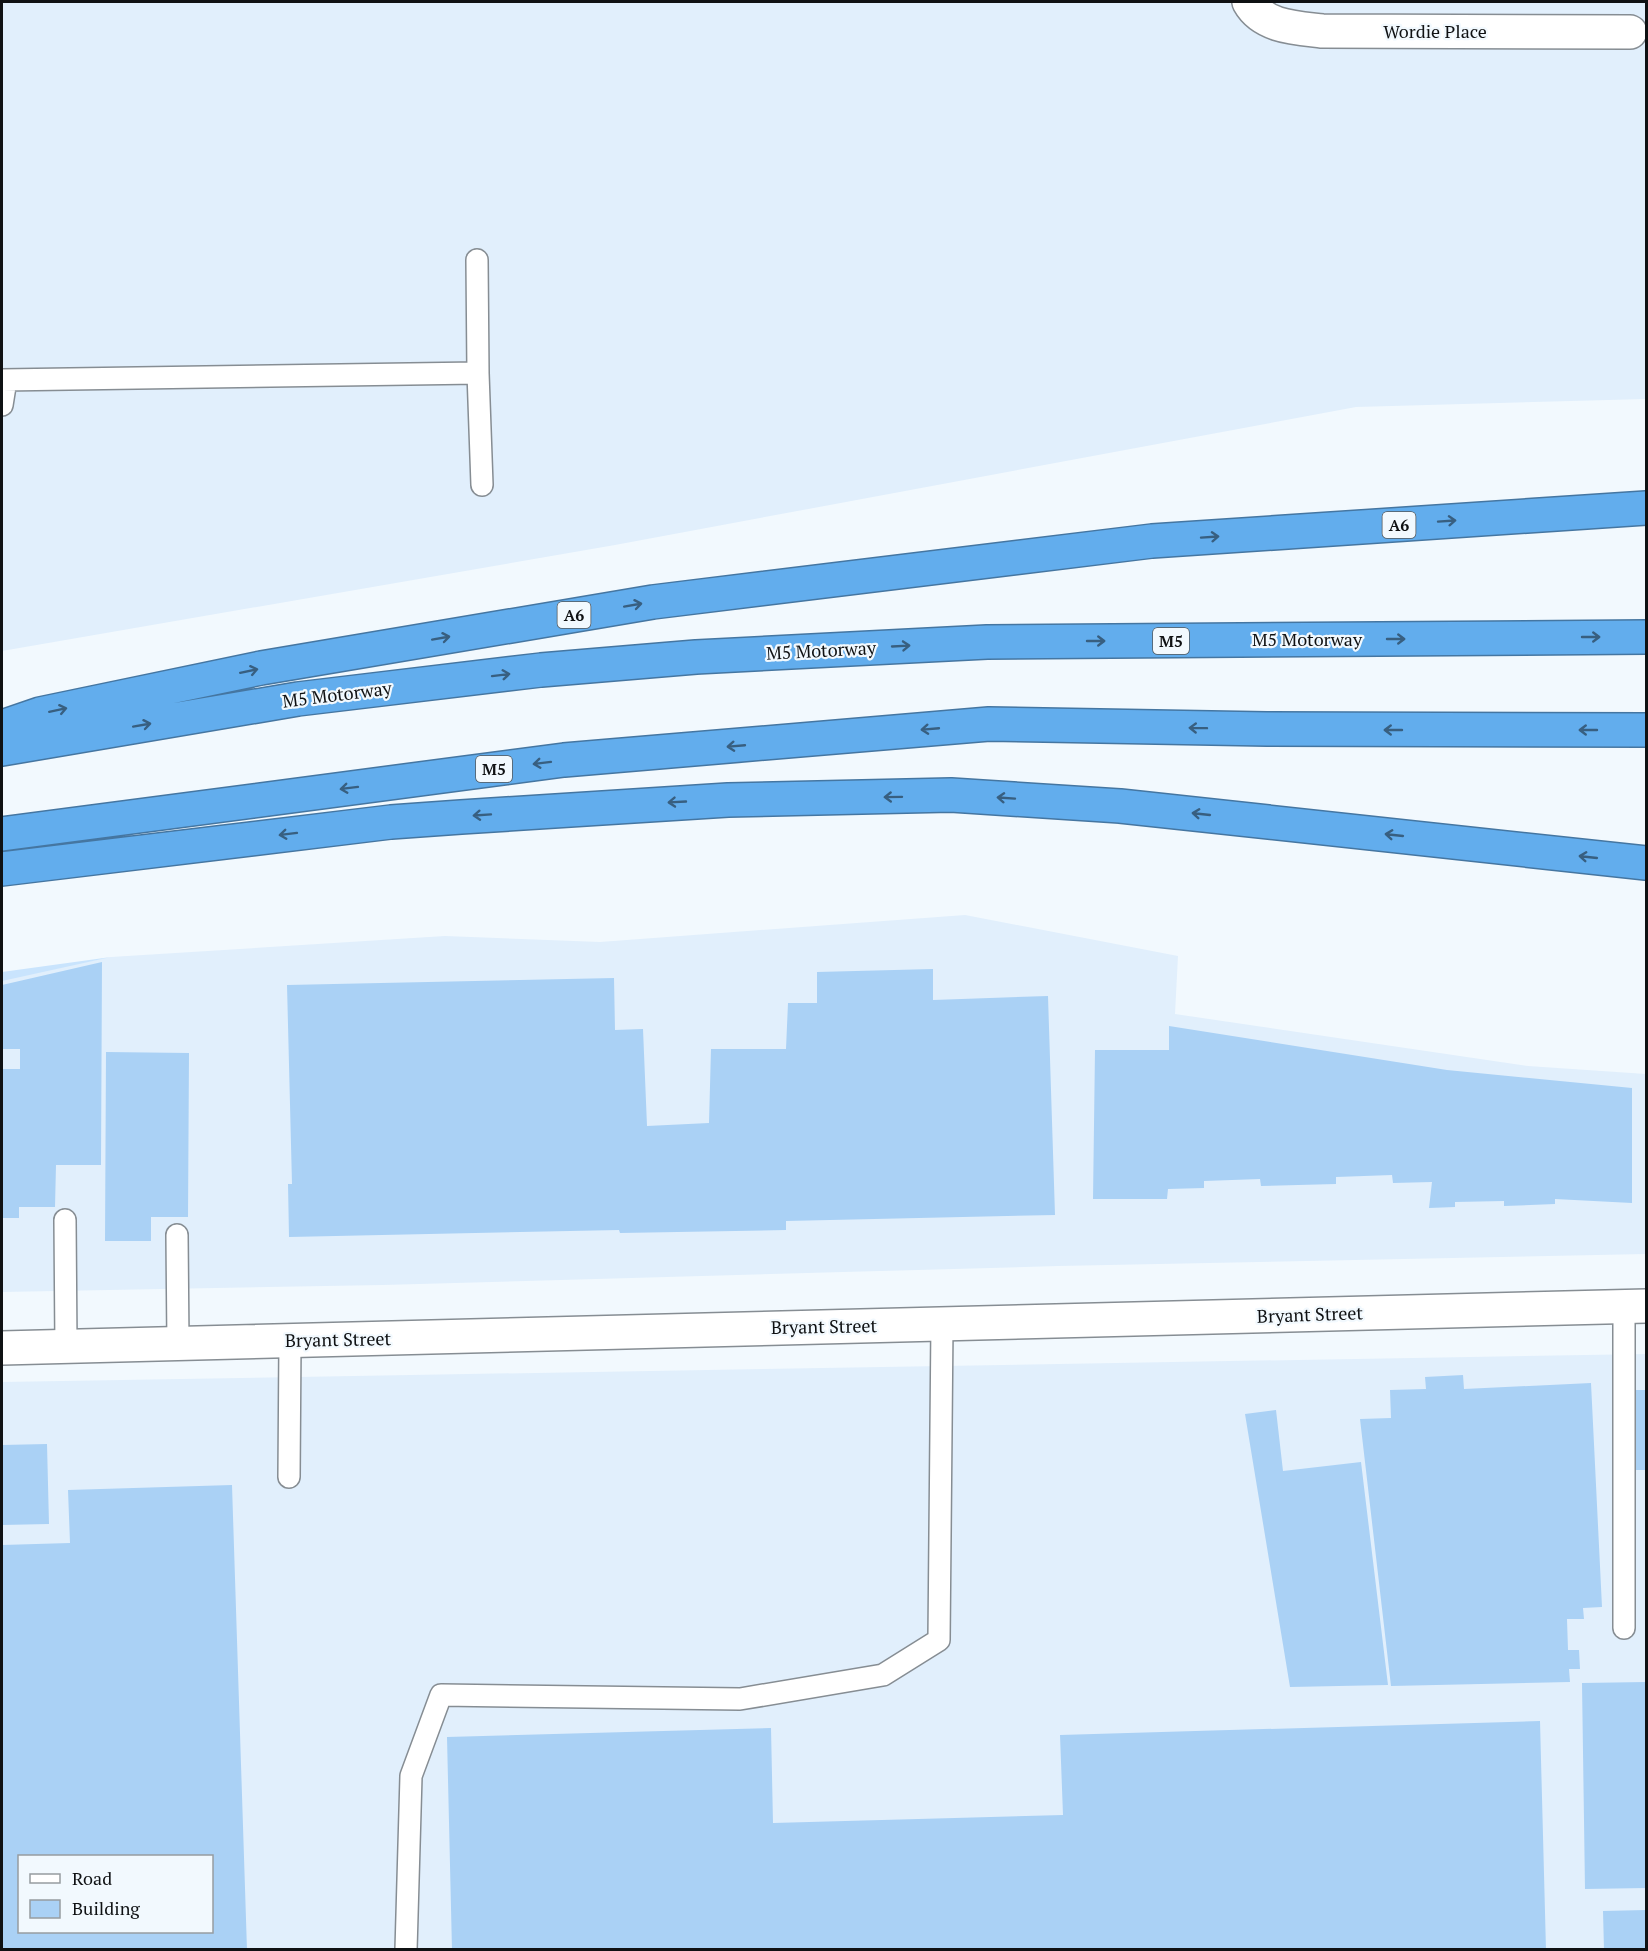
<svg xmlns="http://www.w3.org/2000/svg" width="1648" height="1951" font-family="'PT Serif',serif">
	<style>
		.built { fill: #e1effc; fill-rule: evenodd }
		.green { fill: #c9e4fd }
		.building { fill: #aad1f5; fill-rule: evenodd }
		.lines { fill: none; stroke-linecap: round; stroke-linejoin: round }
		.lane-casing { stroke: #868d93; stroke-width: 24 }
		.street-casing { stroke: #868d93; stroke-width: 36 }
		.highway-casing { stroke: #4576a1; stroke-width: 36 }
		.lane { stroke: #fff; stroke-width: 21 }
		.street { stroke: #fff; stroke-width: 33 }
		.highway { stroke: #62aded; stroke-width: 33 }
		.oneway { stroke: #385f80 }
		.labels { text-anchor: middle; stroke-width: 4.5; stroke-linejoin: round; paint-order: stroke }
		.shield { fill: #f2f9fe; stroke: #53575a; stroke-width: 1.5 }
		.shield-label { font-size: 16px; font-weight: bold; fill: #0f1113 }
		.street-label { font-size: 18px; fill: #0f1113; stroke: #f2f9fe }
	</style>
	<rect width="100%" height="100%" fill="#f2f9fe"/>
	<!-- built -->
	<path class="built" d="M2,2H1646V399L1356,407L615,545L2,651Z
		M965,915L1178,956L1175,1014L1528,1066L1646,1074V1254L1058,1266L383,1285L2,1292V979L111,957L445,936L600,942Z
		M1646,1354V1949H2V1382ZM20,1856H212V1932H20Z"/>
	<!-- green -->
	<path class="green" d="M111,957L2,981V972Z"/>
	<!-- building -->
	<path class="building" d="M102,962L101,1165H56L55,1207H19V1218H2V1069H20V1049H2V985Z
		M933,969V1000L1048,996L1055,1215L786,1221V1230L620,1233L619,1230L289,1237L288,1184H292L287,985L614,978L615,1030L643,1029L647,1126L709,1123L711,1049H786L788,1003H817V972Z
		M1169,1026L1447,1070L1632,1088V1203L1555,1199V1204L1504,1206V1201L1455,1202V1207L1429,1208L1432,1182L1393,1183L1392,1175L1336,1177V1184L1261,1186L1260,1179L1204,1181V1188L1168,1189L1167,1199H1093L1095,1050H1169Z
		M106,1052L189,1053L188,1217H151V1241H105Z
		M1463,1375L1464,1389L1591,1383L1602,1607L1583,1608L1584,1619H1567L1568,1650H1579L1580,1669H1569L1570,1682L1391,1686L1360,1419L1391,1418L1390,1390L1426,1389L1425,1377Z
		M1634,1390H1646V1470H1633Z
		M1276,1410L1283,1471L1361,1462L1388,1685L1290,1687L1245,1414Z
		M47,1444L49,1524L2,1525V1445Z
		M232,1485L247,1950H2V1545L70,1543L68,1490ZM20,1856H212V1932H20Z
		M1646,1682V1888L1585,1889L1582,1683Z
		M1540,1721L1546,1950H452L447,1737L771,1728L773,1823L1063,1815L1060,1735Z
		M1646,1910V1950H1604L1603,1911Z"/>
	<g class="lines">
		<defs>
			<path id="lane" d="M478,373L482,485
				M2,380L478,373L477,260
				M2,405L6,380
				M65,1220L66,1346
				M177,1235L178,1344
				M1624,1306V1628
				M289,1477L290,1341
				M406,1950L411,1776L441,1695L740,1699L883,1675L939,1640L942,1324"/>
			<path id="street" d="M1249,2C1263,27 1296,28 1322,31L1630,32
				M2,1348L1646,1306"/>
			<path id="highway" d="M2,727L40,714L261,668L653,602L1152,541L1646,508
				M2,749L298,699L541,670L696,657L987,642L1646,637
				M2,834L564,760L989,724L1267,729L1646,730
				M2,869L391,822L461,817L728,800L951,795L1120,806L1646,863"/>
		</defs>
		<!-- lane casing -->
		<use href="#lane" class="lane-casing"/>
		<!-- street casing -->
		<use href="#street" class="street-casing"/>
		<!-- highway casing -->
		<use href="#highway" class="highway-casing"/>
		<!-- lane -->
		<use href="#lane" class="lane"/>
		<!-- street -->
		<use href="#street" class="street"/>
		<!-- highway -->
		<use href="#highway" class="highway"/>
	</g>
	<!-- one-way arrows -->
	<defs><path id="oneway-shaft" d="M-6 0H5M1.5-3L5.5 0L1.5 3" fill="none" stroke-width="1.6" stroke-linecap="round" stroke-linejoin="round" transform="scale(1.5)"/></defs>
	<g class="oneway">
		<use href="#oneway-shaft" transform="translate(1447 521) rotate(-4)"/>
		<use href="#oneway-shaft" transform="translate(1210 537) rotate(-4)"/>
		<use href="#oneway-shaft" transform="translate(633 605) rotate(-10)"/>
		<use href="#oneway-shaft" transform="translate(1591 637)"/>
		<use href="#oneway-shaft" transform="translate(441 638) rotate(-10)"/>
		<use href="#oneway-shaft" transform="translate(1396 639)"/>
		<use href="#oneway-shaft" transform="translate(1096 641)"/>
		<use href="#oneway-shaft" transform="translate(901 646) rotate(-3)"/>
		<use href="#oneway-shaft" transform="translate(249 671) rotate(-12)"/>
		<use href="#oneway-shaft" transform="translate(501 675) rotate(-7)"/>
		<use href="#oneway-shaft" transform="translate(58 710) rotate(-12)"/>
		<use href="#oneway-shaft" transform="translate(142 725) rotate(-10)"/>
		<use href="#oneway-shaft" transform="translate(1198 728) rotate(-179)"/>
		<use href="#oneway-shaft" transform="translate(930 729) rotate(175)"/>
		<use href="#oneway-shaft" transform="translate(1393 730) rotate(-180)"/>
		<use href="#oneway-shaft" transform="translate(1588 730) rotate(-180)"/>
		<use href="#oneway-shaft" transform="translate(736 746) rotate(175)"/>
		<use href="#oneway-shaft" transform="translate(542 763) rotate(173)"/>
		<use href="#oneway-shaft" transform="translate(349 788) rotate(173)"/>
		<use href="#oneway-shaft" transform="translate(893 797) rotate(179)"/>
		<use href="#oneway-shaft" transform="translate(1006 798) rotate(-176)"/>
		<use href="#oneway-shaft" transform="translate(677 802) rotate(177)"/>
		<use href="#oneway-shaft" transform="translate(1201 814) rotate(-174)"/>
		<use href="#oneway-shaft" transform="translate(482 815) rotate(176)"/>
		<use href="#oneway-shaft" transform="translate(288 834) rotate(173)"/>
		<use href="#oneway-shaft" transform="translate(1394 835) rotate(-174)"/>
		<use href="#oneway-shaft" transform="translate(1588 857) rotate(-174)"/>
	</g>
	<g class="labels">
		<!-- shield labels -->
		<g class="shield">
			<rect x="1382.5" y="512" width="33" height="26" rx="4.5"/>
			<rect x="557.5" y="602" width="33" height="26" rx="4.5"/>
			<rect x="1153" y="628" width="36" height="26" rx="4.5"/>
			<rect x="476" y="756" width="36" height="26" rx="4.5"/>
		</g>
		<g class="shield-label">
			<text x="1399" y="531">A6</text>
			<text x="574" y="621">A6</text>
			<text x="1171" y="647">M5</text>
			<text x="494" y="775">M5</text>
		</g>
		<!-- street labels -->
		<g class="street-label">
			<text x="1435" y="38">Wordie Place</text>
			<text x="1307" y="646">M5 Motorway</text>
			<text transform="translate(821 651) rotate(-3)" y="6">M5 Motorway</text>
			<text transform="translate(337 695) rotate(-7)" y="6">M5 Motorway</text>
			<text transform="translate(1310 1315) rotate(-2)" y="6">Bryant Street</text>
			<text transform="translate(824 1327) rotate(-1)" y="6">Bryant Street</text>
			<text transform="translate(338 1340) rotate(-1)" y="6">Bryant Street</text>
		</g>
	</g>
	<!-- border -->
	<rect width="1648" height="1951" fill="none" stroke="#0f1113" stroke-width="6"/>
	<!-- legend -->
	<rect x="18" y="1855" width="195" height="78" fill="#f2f9fe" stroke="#979ca0" stroke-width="1.5"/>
	<rect x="30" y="1874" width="30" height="9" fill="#ffffff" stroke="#979ca0" stroke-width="1.5"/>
	<text x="72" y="1885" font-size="18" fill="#0f1113">Road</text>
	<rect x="30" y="1900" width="30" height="18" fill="#aad1f5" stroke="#979ca0" stroke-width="1.5"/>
	<text x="72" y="1915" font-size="18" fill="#0f1113">Building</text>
</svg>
